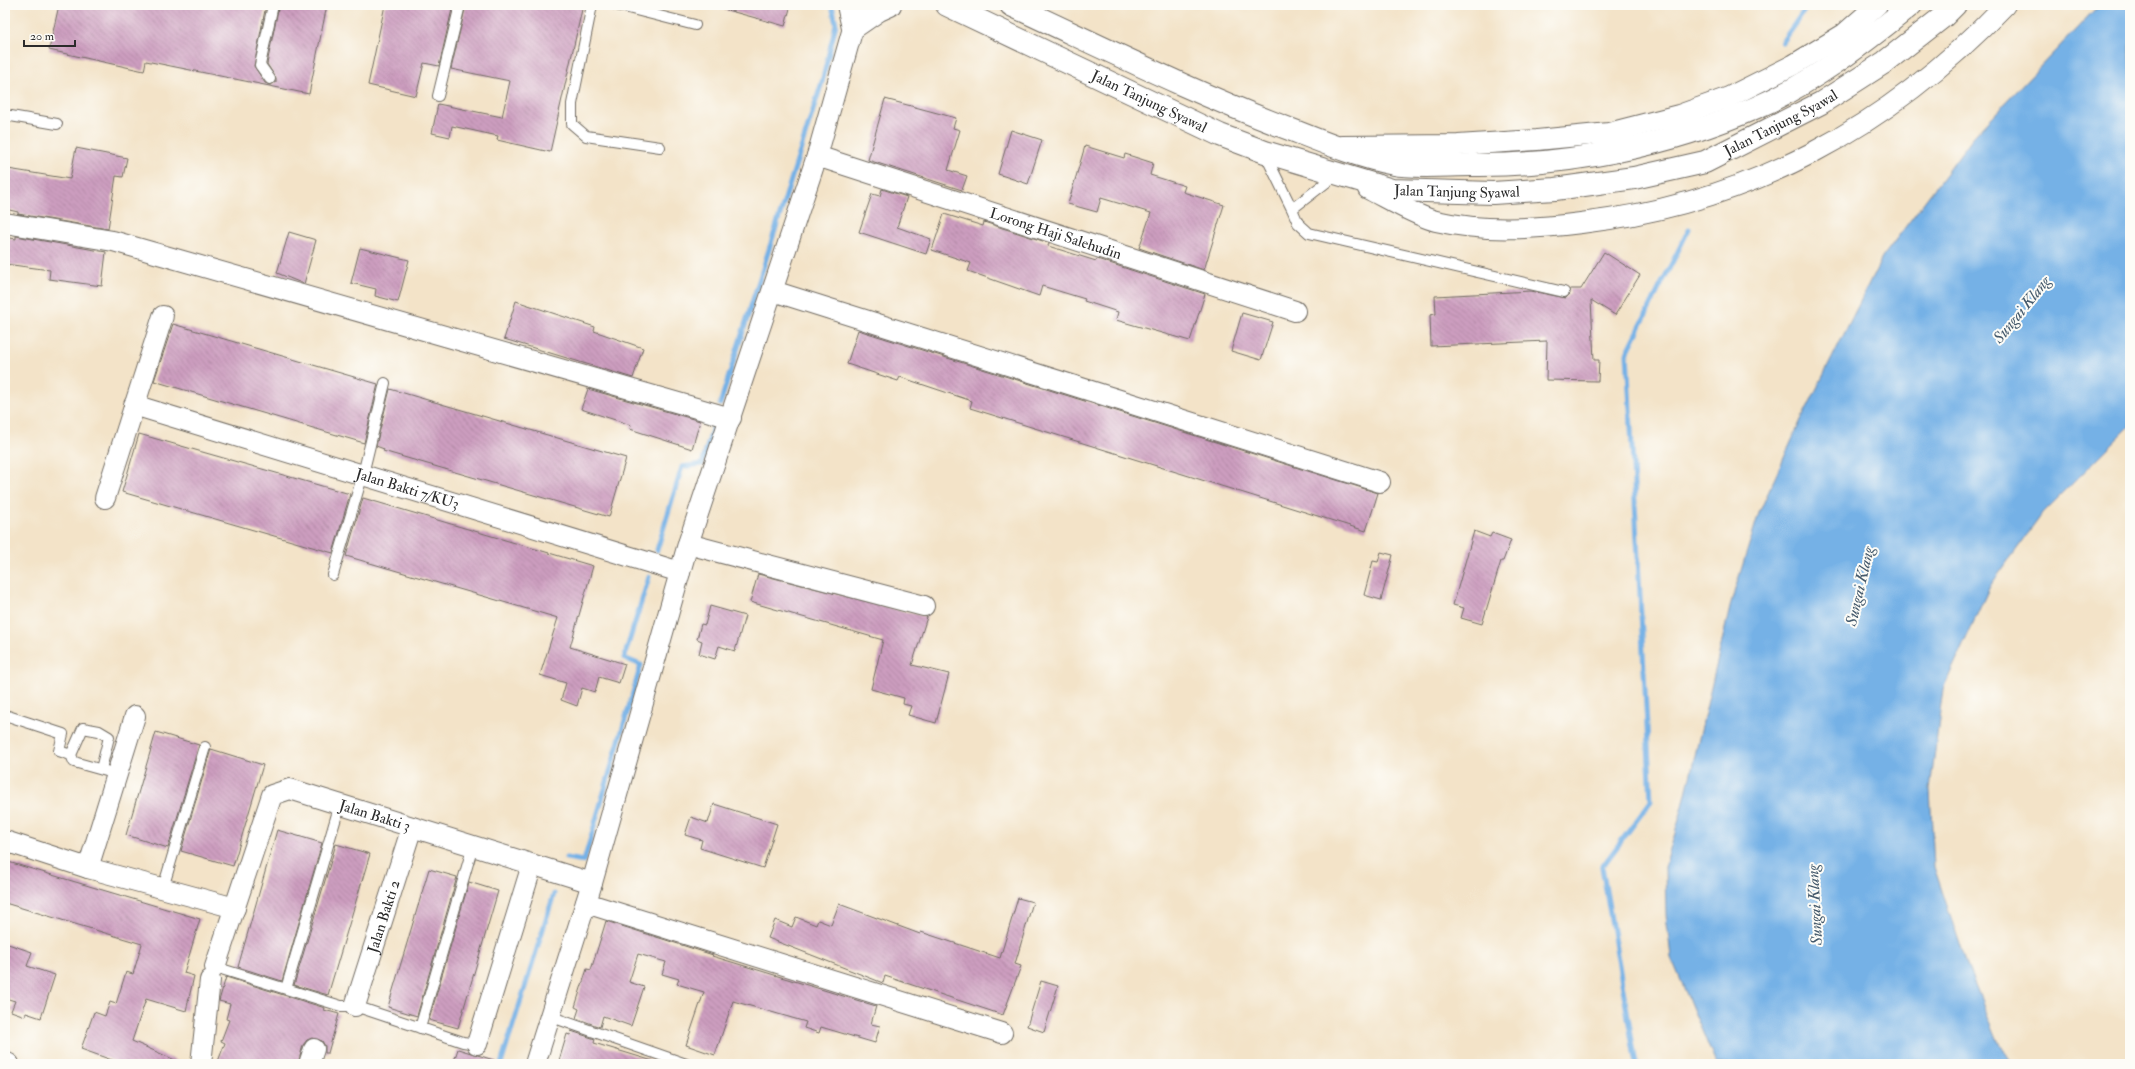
<svg xmlns="http://www.w3.org/2000/svg" width="2135" height="1069" font-family="'IM FELL Double Pica',serif">
	<style>
		.water { fill: #74b1e6; stroke: #506e88 }
		.lines { fill: none; stroke-linecap: round; stroke-linejoin: round }
		.stream { stroke: #74b1e6; stroke-width: 5 }
		.building { fill: url(#building-back-hatch) }
		.lane-casing { stroke: #716b62; stroke-width: 12 }
		.street-casing { stroke: #716b62; stroke-width: 22 }
		.primary-casing { stroke: #716b62; stroke-width: 24 }
		.lane { stroke: #fff; stroke-width: 10 }
		.street { stroke: #fff; stroke-width: 20 }
		.primary { stroke: #fff; stroke-width: 22 }
		.labels { text-anchor: middle; stroke-width: 4; stroke-linejoin: round; paint-order: stroke }
		.street-label { font-size: 15px; fill: #2b2b2b; stroke: #fdfcf7 }
		.water-label { font-size: 16px; font-style: italic; fill: #455a6c; stroke: #fdfcf7 }
	</style>
	<defs>
		<pattern id="building-back-hatch" width="6" height="6" patternUnits="userSpaceOnUse"><rect width="6" height="6" fill="#cd9ec0"/><path d="M-1 5l2 2M0 0l6 6M5-1l2 2" fill="none" stroke="#a7819c"/></pattern>
	</defs>
	<rect width="100%" height="100%" fill="#fdfcf7"/>
	<filter id="ink" filterUnits="userSpaceOnUse"><feTurbulence type="fractalNoise" baseFrequency=".025" numOctaves="2"/><feDisplacementMap in="SourceGraphic" scale="8" xChannelSelector="R" yChannelSelector="G"/><feConvolveMatrix kernelMatrix="1 2 1 2 8 2 1 2 1" color-interpolation-filters="sRGB"/></filter>
	<filter id="wash" filterUnits="userSpaceOnUse"><feTurbulence type="fractalNoise" baseFrequency=".012" numOctaves="4" result="noise"/><feDisplacementMap in="SourceGraphic" scale="16" xChannelSelector="R" yChannelSelector="G"/><feGaussianBlur stdDeviation="0.9" result="paint"/><feColorMatrix in="noise" values="0 0 0 0 0 0 0 0 0 0 0 0 0 0 0 0 0 1.4 0 .05"/><feComposite in="paint" operator="in"/></filter>
	<g filter="url(#wash)">
		<rect width="100%" height="100%" fill="#f3e3c8"/>
		<!-- water -->
		<path class="water" d="M2099,5H2130V426L2043,513L1990,586L1943,689L1930,790L1934,867L1967,965L2001,1048L2011,1064H1716L1671,957L1666,915L1665,867L1683,806L1732,599L1759,513L1801,420L1882,258L1973,137Z"/>
		<g class="lines">
			<!-- stream -->
			<path class="stream" d="M1782,42L1808,5
				M720,404L822,82L836,24L832,5
				M657,550L682,467L702,464L714,423
				M566,858L584,861L641,665L624,658L649,577
				M501,1064L554,894
				M1636,1064L1602,867L1651,801L1627,353L1689,229"/>
		</g>
		<g id="blocks">
			<!-- building -->
			<path class="building" d="M59,5H266L254,66L265,83L270,85L276,82V78L267,64L279,5H327L309,94L146,61L144,71L49,50Z
				M385,5H453L439,66L424,63L416,96L368,85Z
				M466,5H583L550,152L497,140L498,136L452,126L450,137L432,133L438,104L502,117L510,81L451,69Z
				M724,5H791L785,26L723,9Z
				M885,99L956,118L953,128L960,130L948,170L967,176L962,190L868,160Z
				M1011,130L1042,140L1028,184L998,174Z
				M1085,146L1124,158L1125,154L1153,163L1150,175L1185,186L1183,192L1224,205L1204,270L1139,248L1151,213L1101,198L1097,212L1068,204Z
				M76,148L127,158L123,177L116,176L108,229L18,214V212L5,209V186L8,169L70,179Z
				M882,189L907,197L897,227L931,239L926,254L859,232L872,194L880,196Z
				M944,214L983,226L984,222L1049,243L1048,246L1061,250L1096,261L1097,259L1205,294L1190,341L1116,320L1118,312L1084,301L1085,299L1042,286L1039,296L968,271L971,263L932,250Z
				M289,232L316,240L304,284L277,273Z
				M16,236L106,252L102,286L49,279L50,270L5,264V237L16,239Z
				M360,248L409,260L398,302L375,296L376,289L351,283Z
				M1604,252L1640,275L1615,315L1591,300L1594,360H1599L1598,381L1546,380L1547,341L1431,346L1430,315L1436,314L1435,296L1531,291L1566,298L1570,294V289H1581Z
				M516,301L595,327L594,331L643,348L633,378L504,339Z
				M1242,313L1273,322L1261,360L1231,351Z
				M173,324L378,384L364,443L154,381Z
				M858,330L1378,493L1366,531L970,408L972,401L900,377L898,381L847,364Z
				M390,389L626,458L609,517L383,451L384,449L376,446Z
				M588,389L700,421L692,449L630,429L631,425L581,409Z
				M139,434L350,494L333,553L122,492Z
				M363,498L593,566L570,647L625,664L619,683L599,677L595,692L582,688L577,706L561,700L566,683L540,675L558,618L346,556Z
				M1474,531L1490,537L1492,533L1511,540L1503,561H1501L1482,624L1461,618L1464,608L1453,605Z
				M1381,552L1393,555L1381,600L1364,595L1373,561L1378,562Z
				M758,574L927,617L912,665L949,674L936,723L908,715L911,706L903,704L904,698L871,689L883,640L750,602Z
				M710,606L745,616L735,651L719,646L715,659L699,654L702,641L697,639L701,624L705,625Z
				M156,732L199,745L168,848L126,835Z
				M211,749L263,765L233,866L181,851Z
				M714,804L777,824L763,868L700,848L702,840L685,835L691,817L708,823Z
				M277,830L322,843L282,981L238,967Z
				M336,844L370,854L328,995L294,985Z
				M5,861L200,919L184,973L194,976L186,1011L146,999L132,1041L184,1064H123L81,1049L94,1012L105,1016L110,1002L116,1004L126,972L133,974L142,944L5,903Z
				M429,869L457,877L417,1016L388,1007Z
				M469,882L498,891L458,1028L429,1020Z
				M1018,898L1033,902L1015,964L1021,966L1003,1015L885,976L883,983L768,938L775,920L792,927L796,917L816,925L818,920L831,925L839,904L920,934L921,932L1000,958Z
				M606,921L713,955L712,956L876,1006L871,1024L880,1026L875,1043L821,1027L819,1033L804,1028L806,1022L733,1001L715,1055L686,1045L704,992L677,984L679,979L662,974L666,962L638,954L629,982L644,987L631,1026L603,1016L600,1027L576,1018L579,1009L575,1007L587,969L591,970Z
				M5,943L32,952L27,966L55,975L41,1018L26,1013L25,1016L11,1011L15,1001L5,998Z
				M226,977L325,1008L324,1010L339,1014L328,1053H325V1046L322,1041L312,1038L307,1040L303,1045L298,1064H217L225,1043L221,1041L229,1020L226,1019L230,1004L219,1001Z
				M1041,981L1058,986L1044,1032L1027,1026Z
				M571,1031L595,1039L594,1043L653,1061L652,1064H558L567,1034L570,1035Z
				M458,1049L497,1061V1064H453Z"/>
		</g>
	</g>
	<g filter="url(#ink)">
		<use href="#blocks" fill-opacity="0" stroke="#716b62" stroke-width="1"/>
		<g class="lines">
			<defs>
				<path id="lane" d="M592,5L572,104V124L586,136L660,147
					M616,5L695,25
					M270,79L260,65L273,5
					M438,96L460,5
					M5,115L57,124
					M1265,154L1292,209L1337,174
					M1292,209L1298,223L1309,233L1564,292
					M333,575L363,474L385,383
					M5,715L63,734L59,751L71,755
					M101,769L109,737L99,731L83,728L71,755L74,762L117,774
					M163,888L205,747
					M215,967L341,1006H355L463,1042L477,1044
					M286,989L340,804
					M549,1016L686,1064
					M420,1028L473,846"/>
				<g id="street">
					<path d="M1342,146L1458,145L1537,140L1609,133L1679,115L1729,97L1793,65L1844,34L1877,5"/>
					<path id="s1" d="M817,156L1295,311"/>
					<path d="M1368,189C1386,198 1418,217 1436,221C1483,232 1533,229 1581,223C1750,203 1888,128 2005,5"/>
					<path d="M5,223L113,241L731,418"/>
					<path d="M773,291L1380,482"/>
					<path id="s2" d="M134,405L680,572"/>
					<path d="M105,498L163,316"/>
					<path d="M688,544L924,606"/>
					<path d="M5,841L88,868L235,908"/>
					<path d="M88,868L135,716"/>
					<path d="M586,903L1002,1033"/>
					<path id="s3" d="M215,967L272,795L290,789L592,883"/>
					<path id="s4" d="M355,1006L412,827"/>
					<path d="M477,1044L532,865"/>
					<path d="M5,1062L9,1064"/>
					<path d="M201,1064L210,980"/>
					<path d="M309,1064L314,1049"/>
					<path d="M535,1064L592,883L688,544L817,156L853,28"/>
				</g>
				<g id="primary">
					<path d="M848,5L853,28L879,10L890,5"/>
					<path id="s5" d="M947,5L1220,135L1265,152L1392,190L1493,193L1555,189L1634,178L1705,162L1821,103L1885,62L1944,16L1955,5"/>
					<path d="M1011,5C1104,48 1196,94 1292,130C1325,143 1359,157 1394,164C1413,168 1450,165 1472,165C1568,166 1669,146 1757,107C1813,83 1864,43 1911,5"/>
				</g>
			</defs>
			<!-- lane casing -->
			<use href="#lane" class="lane-casing"/>
			<!-- street casing -->
			<use href="#street" class="street-casing"/>
			<!-- primary casing -->
			<use href="#primary" class="primary-casing"/>
			<!-- lane -->
			<use href="#lane" class="lane"/>
			<!-- street -->
			<use href="#street" class="street"/>
			<!-- primary -->
			<use href="#primary" class="primary"/>
		</g>
	</g>
	<g class="labels">
		<!-- street labels -->
		<g class="street-label">
			<text dy="5" stroke="none"><textPath href="#s5" startOffset="224">Jalan Tanjung Syawal</textPath></text>
			<text dy="5" stroke="none"><textPath href="#s5" startOffset="884">Jalan Tanjung Syawal</textPath></text>
			<text dy="5" stroke="none"><textPath href="#s5" startOffset="548">Jalan Tanjung Syawal</textPath></text>
			<text dy="5" stroke="none"><textPath href="#s1" startOffset="251">Lorong Haji Salehudin</textPath></text>
			<text dy="5" stroke="none"><textPath href="#s2" startOffset="286">Jalan Bakti 7/KU3</textPath></text>
			<text dy="5" stroke="none"><textPath href="#s3" startOffset="289">Jalan Bakti 3</textPath></text>
			<text dy="5" stroke="none"><textPath href="#s4" startOffset="94">Jalan Bakti 2</textPath></text>
		</g>
		<!-- water labels -->
		<g class="water-label">
			<text transform="translate(2021 309) rotate(-51)" y="6">Sungai Klang</text>
			<text transform="translate(1859 586) rotate(-77)" y="6">Sungai Klang</text>
			<text transform="translate(1814 905) rotate(-93)" y="6">Sungai Klang</text>
		</g>
	</g>
	<!-- margin -->
	<rect width="2135" height="1069" fill="none" stroke="#fdfcf7" stroke-width="20"/>
	<!-- scale -->
	<path d="M24 40v6h51v-6" fill="none" stroke="#2b2b2b" stroke-width="2"/>
	<text x="30" y="40" font-size="12" fill="#2b2b2b" stroke="#fdfcf7" stroke-width="3" paint-order="stroke">20 m</text>
</svg>
